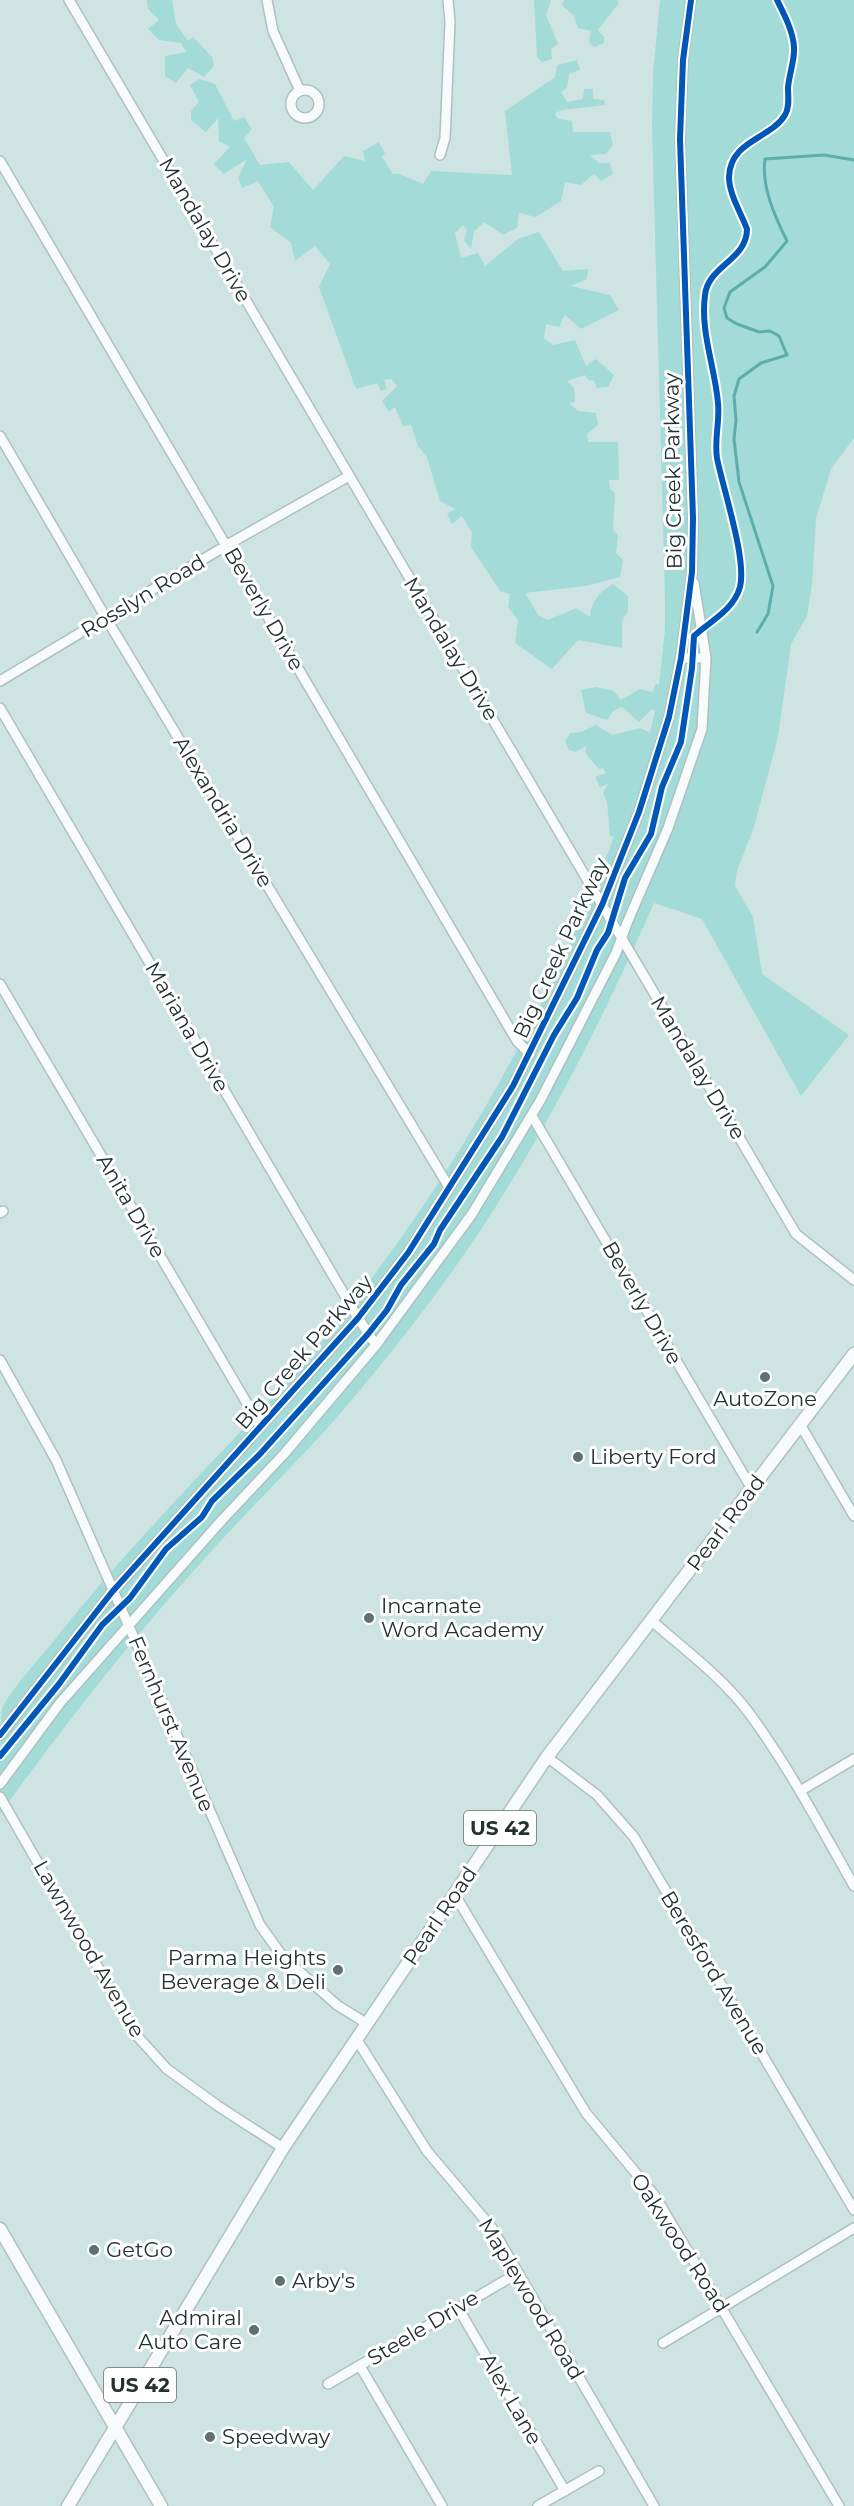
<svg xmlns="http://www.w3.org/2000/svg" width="854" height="2506" font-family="Montserrat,sans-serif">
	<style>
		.green { fill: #a3dbd8 }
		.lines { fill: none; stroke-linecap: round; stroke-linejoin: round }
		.stream { stroke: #5daeab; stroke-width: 3 }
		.minor-casing { stroke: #afc0bf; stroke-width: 12 }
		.major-casing { stroke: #afc0bf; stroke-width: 15 }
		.minor { stroke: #f8fbfb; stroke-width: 9 }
		.major { stroke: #f8fbfb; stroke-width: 12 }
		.cycleway-casing { stroke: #fff; stroke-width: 10 }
		.cycleway { stroke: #0057b8; stroke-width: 6 }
		.poi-dot { fill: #5f706f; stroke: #fff; stroke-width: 2 }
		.labels { text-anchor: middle; stroke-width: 6; stroke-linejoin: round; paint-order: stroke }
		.shield { fill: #fff; stroke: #65706f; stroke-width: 1.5 }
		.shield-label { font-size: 20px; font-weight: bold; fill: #233231 }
		.street-label { font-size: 21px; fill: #233231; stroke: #fff }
		.poi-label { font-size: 21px; fill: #233231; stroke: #fff; text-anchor: start }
	</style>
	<rect width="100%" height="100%" fill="#cee4e2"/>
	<!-- green -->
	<path class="green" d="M147,0H172L176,24L188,41L193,37L212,57L214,66L204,77L188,68L176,83L165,76V56L186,52L181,43L159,40L148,29L159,20L148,9Z
		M534,0H551L546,15L558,44L551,49L552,59L542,62L537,57Z
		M564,0H618L619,3L598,30L604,37V43L594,47L589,42L591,31L578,28L573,15L562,5Z
		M660,0H854V438L831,469L816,519L812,585L807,616L791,644L778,737L754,827L737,871L735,886L753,917L762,974L849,1035L801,1096L702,919L654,903C591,1046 518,1187 423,1311C391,1353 357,1395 322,1434C281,1478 238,1521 198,1566C127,1645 62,1728 0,1814C0,1797 0,1718 2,1708C12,1688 41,1657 56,1638C126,1549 206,1470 282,1387C425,1228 538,1037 614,837L610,836L607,802L603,793L608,784L600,787L595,777L606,773L603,768L599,769L586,754V746L576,752L569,750L565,741L570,733L581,732L596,725L612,735L641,728L650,733L655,710H651L639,722L622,707L613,711L607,720L586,713L581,690L596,687L614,691L621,700L640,689L652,692L656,684L659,685L665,630V596L652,125L653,73Z
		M577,60L580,70L569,74L567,88L561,92L567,102L583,99L584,89H593V99L604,100L605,105L562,110L555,113L557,118L572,121L573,132H610L613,145L606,154L590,155L599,163H610L613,174L601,181L594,174L581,185L565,182L561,201L536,217L519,213L517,228L503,235L484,222L474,232L471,249L464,240L467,230L463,225L455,233L461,258L478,253L485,266L518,239L539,232L563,271L588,269L587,279L571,286L610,295L619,310L581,329L565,315L559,327L546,324L544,338L553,345L575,340L586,366L596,359L614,375L608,387L597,388L594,380L589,381L585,375L567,381L574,388L575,402L569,403L578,411L596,413L598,425L587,434L588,442H618L619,480H609L610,489L615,493L613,530L618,535L616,553L623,560L620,577L586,586L525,593L539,616L548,620L576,608L590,617C591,602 599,592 613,584L628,596V611L622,621V648L578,640L552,669L515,643L518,620L508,607L510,594L500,591L471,547L472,533L462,516L452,524L447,514L455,509L440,501L427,457L418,446L411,425L403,426L395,407L389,412L382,401L397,386L391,379L384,380L387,389L381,391L377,383L356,389L319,287L330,264L315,246L295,261L291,243L270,227L274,207L258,181L242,188L238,178L247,159L224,174L214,164L230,147L219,141L218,118L206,132L191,120V111L199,102L190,85L199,79L215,84L234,121L244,117L252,129L244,138L260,165L289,162L313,190L344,156L365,161L363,151L379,142L385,153L382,157L393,174H400L423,184L431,171L512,175L505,111L555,77L557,65Z"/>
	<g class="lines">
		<!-- stream -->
		<path class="stream" d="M757,632L768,614L773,586L739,482L734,439L736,420L734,396L739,379L761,363L787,355L779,336L770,331L759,332L737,324L727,318L724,308L730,292L765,267L787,241C775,217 761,186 765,159L824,155L854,160"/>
		<defs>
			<path id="minor" d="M69,0L796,1234L854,1280
				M267,0L273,31L300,91
				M291 104a14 14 0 1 1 28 0a14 14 0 1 1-28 0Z
				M440,155L445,138L450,22L448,0
				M0,161L517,1041L530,1054
				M0,436L106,618L449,1187
				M681,658H706
				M0,681L227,545L349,476
				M0,708L358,1318L376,1345
				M0,984L261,1427
				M532,1116L752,1489
				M0,1213L3,1211
				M0,1360L56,1460L260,1925L283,1957L337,2005L366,2023
				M801,1426L854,1516
				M652,1621C685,1650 723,1678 749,1713C789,1767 821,1828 854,1886
				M0,1735L112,1592L358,1318L408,1253L513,1086L602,905L639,812L669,717L681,658L692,572L693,518L680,139L683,60L691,0
				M547,1757L597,1795L634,1837L854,2210
				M0,1784L60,1703L222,1520L284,1454L376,1345L472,1214L540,1101L616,953L627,923L668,828L702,729L706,658L694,583
				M800,1791L854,1759
				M0,1797L138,2037L167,2069L218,2106L283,2148
				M455,1895L586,2113L655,2196L839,2506
				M357,2040L427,2151L492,2228L654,2506
				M458,2308L565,2491
				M663,2343L854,2228
				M360,2366L442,2506
				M328,2384L518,2273
				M538,2506L599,2471"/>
			<path id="major" d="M0,2229L161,2506
				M68,2506L283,2148L547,1757L854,1354"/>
		</defs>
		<!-- minor casing -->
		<use href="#minor" class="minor-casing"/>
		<!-- major casing -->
		<use href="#major" class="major-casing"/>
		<!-- minor -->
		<use href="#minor" class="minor"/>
		<!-- major -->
		<use href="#major" class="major"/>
		<defs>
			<path id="cycleway" d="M0,1735L112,1592L358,1318L408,1253L513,1086L602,905L639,812L669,717L681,658L692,572L693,518L680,139L683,60L691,0
				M0,1756L59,1684L102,1625L130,1598L166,1549L202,1517L212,1501L260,1454L368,1334L387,1310L401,1285L434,1244L440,1230L502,1137L554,1035L577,998L597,950L608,933L625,878L651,834L662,787L681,742L692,668L694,636C710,621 733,611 740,587C747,559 723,489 717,458C714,439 720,422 718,403C715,367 700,332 705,295C708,266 747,260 747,229C741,213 729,194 729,177C730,140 771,139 785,115C790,107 788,96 788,88C789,74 795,60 794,47C793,31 784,14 777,0"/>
		</defs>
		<!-- cycleway casing -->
		<use href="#cycleway" class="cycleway-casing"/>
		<!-- cycleway -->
		<use href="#cycleway" class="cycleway"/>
	</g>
	<!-- markers -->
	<g class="poi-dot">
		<circle cx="765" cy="1377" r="6"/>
		<circle cx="578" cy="1457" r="6"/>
		<circle cx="369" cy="1618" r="6"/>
		<circle cx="338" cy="1970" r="6"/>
		<circle cx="94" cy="2250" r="6"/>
		<circle cx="280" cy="2281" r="6"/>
		<circle cx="254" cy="2330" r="6"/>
		<circle cx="210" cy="2437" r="6"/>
	</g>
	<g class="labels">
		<!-- shield labels -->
		<g class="shield">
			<rect x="464" y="1811" width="72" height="34" rx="4.5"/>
			<rect x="104" y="2368" width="72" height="34" rx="4.5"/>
		</g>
		<g class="shield-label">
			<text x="500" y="1835">US 42</text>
			<text x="140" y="2392">US 42</text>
		</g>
		<!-- street labels -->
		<g class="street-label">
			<text transform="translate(205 230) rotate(60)" y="7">Mandalay Drive</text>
			<text transform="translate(673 471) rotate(-91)" y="7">Big Creek Parkway</text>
			<text transform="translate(143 596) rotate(-31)" y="7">Rosslyn Road</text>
			<text transform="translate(264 609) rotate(60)" y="7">Beverly Drive</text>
			<text transform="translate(451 649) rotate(59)" y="7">Mandalay Drive</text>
			<text transform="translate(223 812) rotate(59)" y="7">Alexandria Drive</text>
			<text transform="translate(561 948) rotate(-65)" y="7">Big Creek Parkway</text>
			<text transform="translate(187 1027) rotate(60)" y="7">Mariana Drive</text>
			<text transform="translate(698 1068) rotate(59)" y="7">Mandalay Drive</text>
			<text transform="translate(131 1206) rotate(60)" y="7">Anita Drive</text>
			<text transform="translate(642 1303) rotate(60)" y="7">Beverly Drive</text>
			<text transform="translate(304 1352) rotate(-49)" y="7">Big Creek Parkway</text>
			<text transform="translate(726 1523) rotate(-53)" y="7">Pearl Road</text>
			<text transform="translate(171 1724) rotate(67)" y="7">Fernhurst Avenue</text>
			<text transform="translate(440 1916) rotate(-56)" y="7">Pearl Road</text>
			<text transform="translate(89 1949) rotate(60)" y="7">Lawnwood Avenue</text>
			<text transform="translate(714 1973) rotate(59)" y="7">Beresford Avenue</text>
			<text transform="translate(680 2243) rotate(57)" y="7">Oakwood Road</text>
			<text transform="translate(531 2299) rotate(59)" y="7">Maplewood Road</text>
			<text transform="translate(423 2328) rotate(-31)" y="7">Steele Drive</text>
			<text transform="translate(511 2399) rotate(60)" y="7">Alex Lane</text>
		</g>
		<!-- poi labels -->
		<g class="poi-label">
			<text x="765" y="1406" text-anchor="middle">AutoZone</text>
			<text x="590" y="1464">Liberty Ford</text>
			<text x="381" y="1613">Incarnate<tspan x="381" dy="24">Word Academy</tspan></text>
			<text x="326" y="1965" text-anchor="end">Parma Heights<tspan x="326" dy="24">Beverage &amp; Deli</tspan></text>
			<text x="106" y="2257">GetGo</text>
			<text x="292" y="2288">Arby's</text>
			<text x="242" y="2325" text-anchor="end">Admiral<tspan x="242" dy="24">Auto Care</tspan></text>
			<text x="222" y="2444">Speedway</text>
		</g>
	</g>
</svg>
